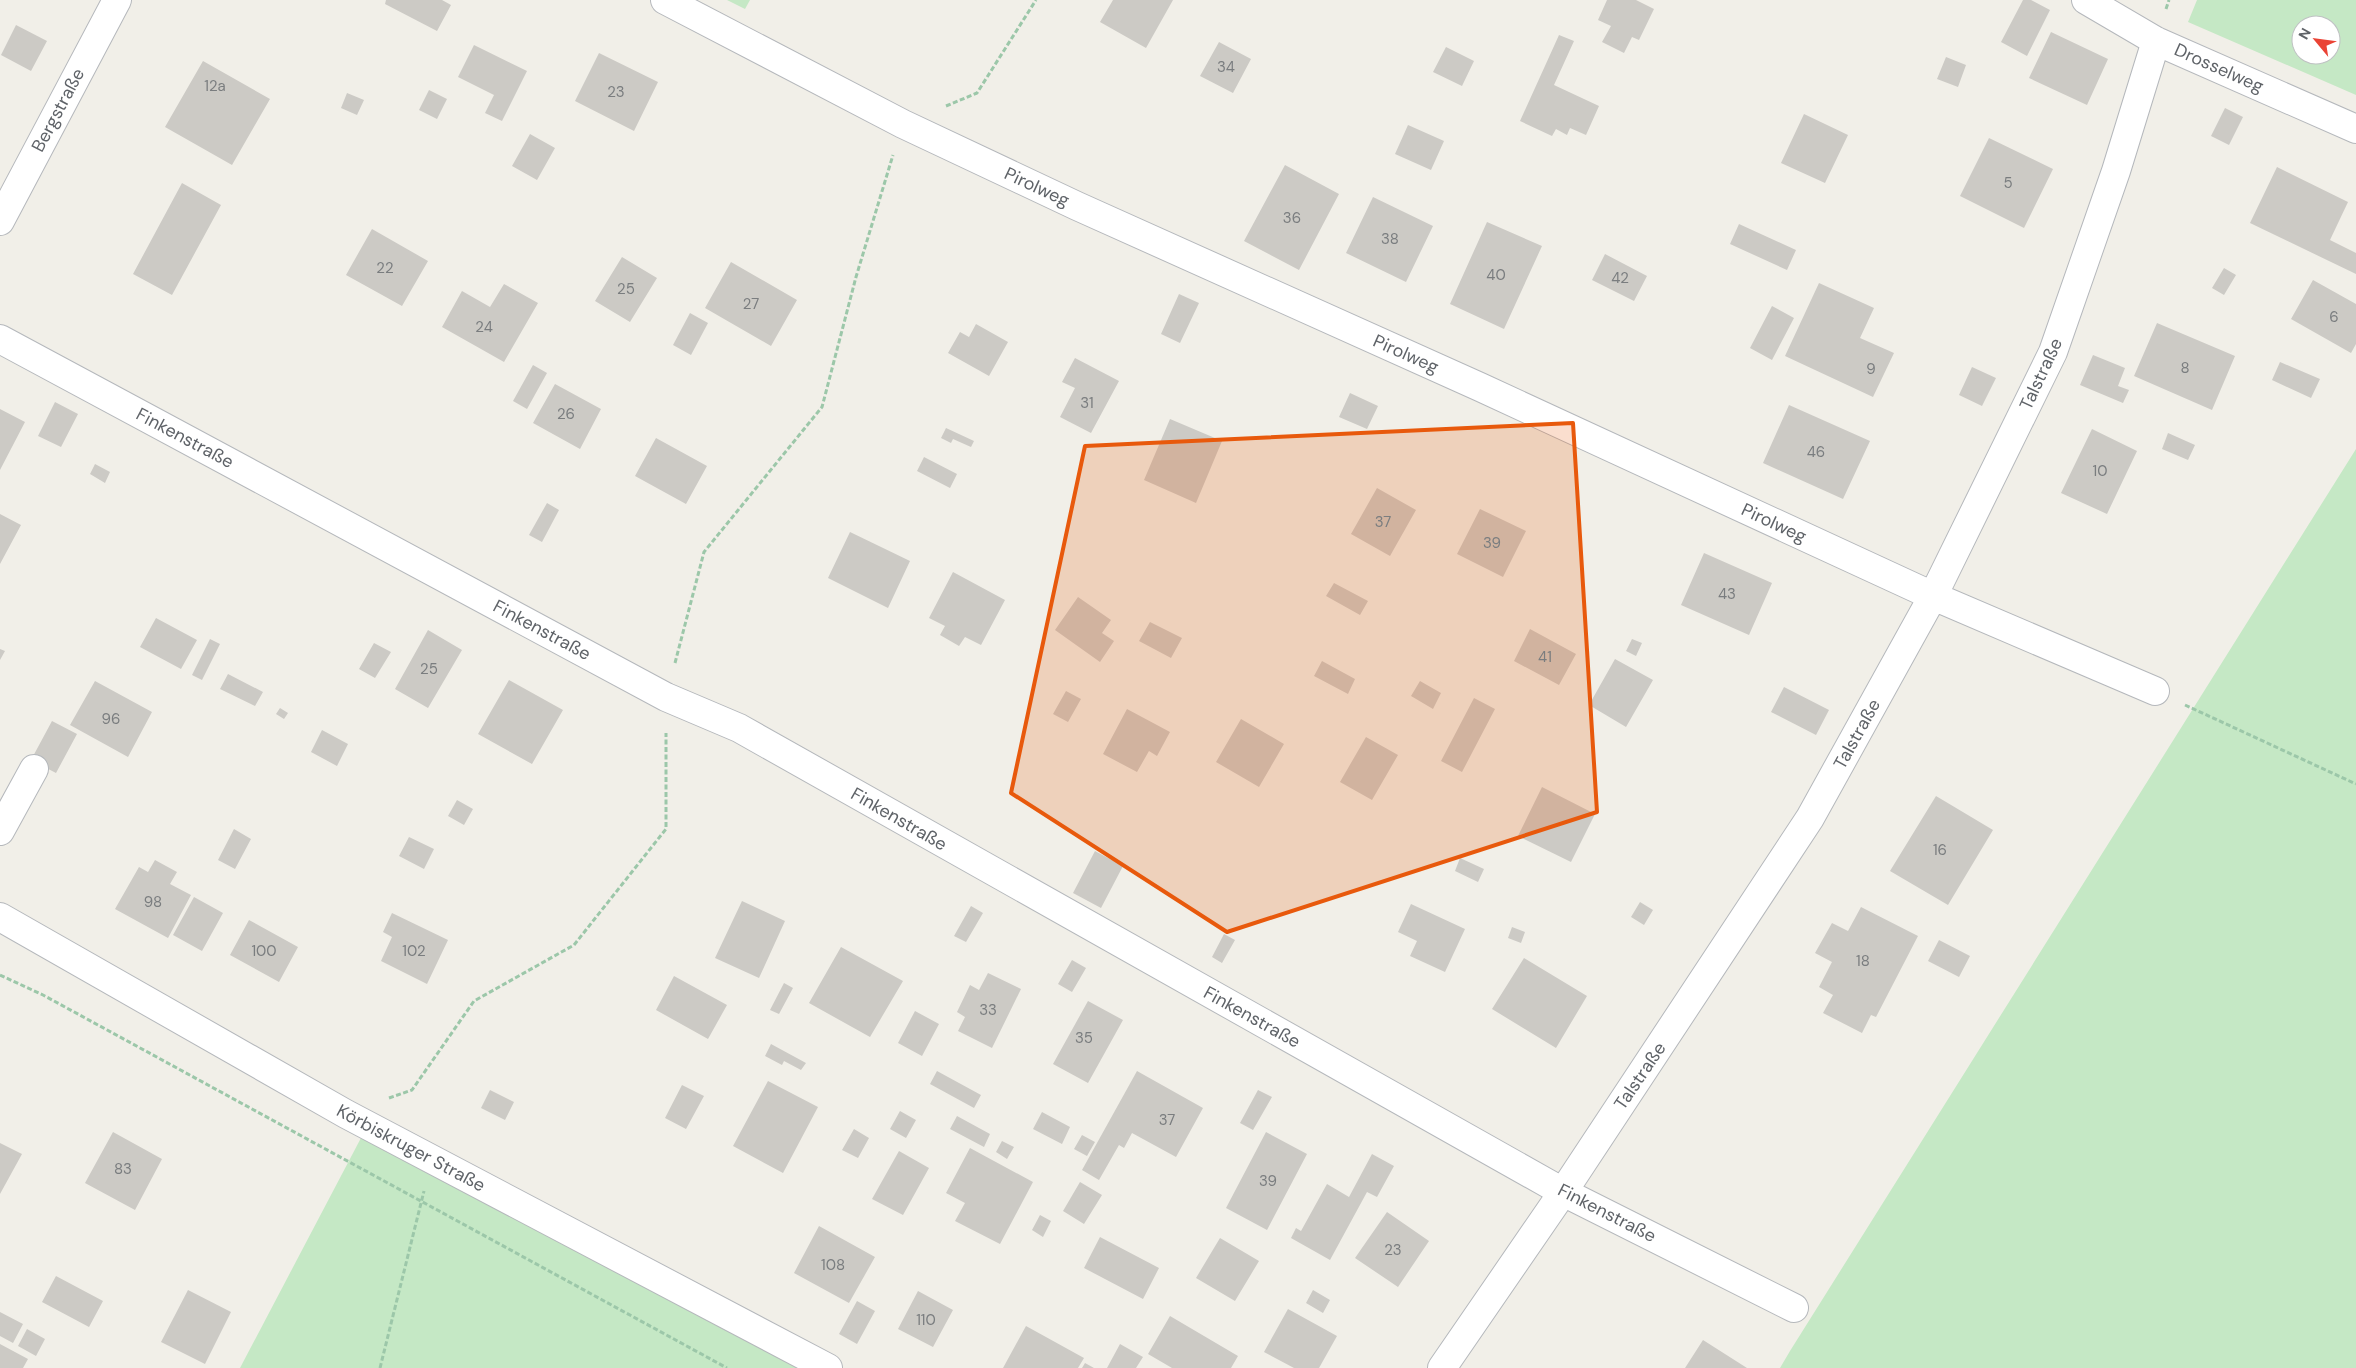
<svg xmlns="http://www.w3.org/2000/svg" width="2356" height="1368" font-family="'DM Sans',sans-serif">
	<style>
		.green { fill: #c5e8c5; fill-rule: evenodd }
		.building { fill: #cccac5 }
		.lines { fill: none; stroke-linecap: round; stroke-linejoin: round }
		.minor-casing { stroke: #b5b8bc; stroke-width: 30 }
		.path { stroke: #9cc7a9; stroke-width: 3; stroke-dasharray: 5 2.5; stroke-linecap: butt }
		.minor { stroke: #fff; stroke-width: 28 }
		.marked { fill: #e8590c; fill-opacity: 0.2; stroke: #e8590c; stroke-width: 4; stroke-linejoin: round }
		.labels { text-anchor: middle; stroke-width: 5; stroke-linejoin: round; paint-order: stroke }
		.number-label { font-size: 15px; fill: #7a7d7f }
		.street-label { font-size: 18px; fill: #5f6368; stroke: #fff }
	</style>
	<rect width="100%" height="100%" fill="#f1efe8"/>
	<!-- green -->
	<path class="green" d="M727,0H750L745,9Z
		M2197,0H2356V95L2188,22ZM2301,25H2331V55H2301Z
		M2356,449V1368H1780L1790,1351Z
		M372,1117L831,1368H240Z"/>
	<!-- building -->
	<path class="building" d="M386,0H442L451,5L437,31L385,4Z
		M1113,0H1173L1146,48L1100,22Z
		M1607,0H1636L1654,9L1639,40L1632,37L1624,53L1602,42L1611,26L1598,20Z
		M2023,0H2031L2050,10L2027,56L2001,42Z
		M16,25L47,41L31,71L1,55Z
		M2051,32L2108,59L2087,105L2029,78Z
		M1559,35L1574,41L1554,85L1599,106L1586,135L1570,128L1567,135L1556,129L1552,136L1520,121Z
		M1219,42L1251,59L1233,93L1200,76Z
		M474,45L527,71L502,121L485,113L494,95L458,77Z
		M1446,47L1474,61L1462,86L1433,72Z
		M599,53L658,82L634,131L575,101Z
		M1946,57L1966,65L1958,87L1937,79Z
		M203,61L270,99L232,165L165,127Z
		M429,90L447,99L437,119L419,110Z
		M347,93L364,100L357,115L341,108Z
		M2225,108L2243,117L2229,145L2211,136Z
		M1804,114L1848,135L1825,183L1781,163Z
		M1408,125L1444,141L1431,170L1395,154Z
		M530,134L555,148L537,180L512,166Z
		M1989,138L2053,169L2024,228L1960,196Z
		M1285,165L1339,194L1299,270L1244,241Z
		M2277,167L2348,202L2330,240L2356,253V274L2250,223Z
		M182,183L221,205L172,295L133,274Z
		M1373,197L1433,226L1406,282L1346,253Z
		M1487,222L1542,246L1504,329L1450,304Z
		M1739,224L1796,250L1787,270L1730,244Z
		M372,229L428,261L402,306L346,275Z
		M1605,254L1647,276L1634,301L1592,280Z
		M622,257L657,278L630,322L595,301Z
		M731,262L797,300L771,346L705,308Z
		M2224,268L2236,275L2224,295L2212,288Z
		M2313,280L2356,304V344L2351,353L2291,319Z
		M1819,283L1874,308L1860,338L1894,353L1873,397L1785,356Z
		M504,284L538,303L504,362L442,327L462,291L490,307Z
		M1179,294L1199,303L1180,343L1161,334Z
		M1772,306L1794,318L1772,360L1750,348Z
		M690,313L708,323L691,355L673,345Z
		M2157,323L2235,356L2212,410L2134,376Z
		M976,324L1008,342L989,376L948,353L960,332L969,337Z
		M2093,355L2125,368L2118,386L2129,390L2123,403L2080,385Z
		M1075,358L1119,381L1091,433L1060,417L1075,388L1062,382Z
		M2280,362L2320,379L2311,398L2272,380Z
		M533,365L547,373L527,409L513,401Z
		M1972,367L1996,378L1982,406L1959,395Z
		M555,384L601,409L580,449L533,423Z
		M1350,393L1378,406L1367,429L1339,417Z
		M55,402L78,414L61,447L38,436Z
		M1789,405L1870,441L1843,499L1763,463Z
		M0,409L25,422L0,470Z
		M1170,419L1222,441L1196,503L1144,480Z
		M946,428L974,441L971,447L953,439L951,443L941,438Z
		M2092,429L2137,451L2107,514L2061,493Z
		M2168,433L2195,445L2188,460L2162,449Z
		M656,438L707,466L686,504L635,476Z
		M924,457L957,474L950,488L917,471Z
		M95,464L110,472L105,483L90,474Z
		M1377,488L1416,510L1390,556L1351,534Z
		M547,503L559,510L542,542L529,535Z
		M1480,509L1526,531L1503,577L1457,554Z
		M0,514L21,525L0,564Z
		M850,532L910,561L888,608L828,578Z
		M1704,553L1772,583L1749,635L1681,605Z
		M953,572L1005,600L981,645L965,637L959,646L940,635L945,626L929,618Z
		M1334,583L1368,601L1360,615L1326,596Z
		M1078,597L1111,620L1102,633L1114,641L1100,662L1055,630Z
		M156,618L197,640L181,669L140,647Z
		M1150,622L1182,638L1171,658L1139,641Z
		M1530,629L1576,654L1559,685L1514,661Z
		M428,630L462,650L428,708L395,689Z
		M210,639L220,644L202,680L192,675Z
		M1632,639L1642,643L1636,656L1626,651Z
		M374,643L391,652L375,678L359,669Z
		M0,649L5,651L0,660Z
		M1615,659L1653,680L1626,727L1589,705Z
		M1322,661L1355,679L1348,694L1314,676Z
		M228,674L263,692L255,706L220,689Z
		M509,680L563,710L532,764L478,734Z
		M95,681L152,712L128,757L70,725Z
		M1420,681L1441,693L1433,709L1411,696Z
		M1784,687L1829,710L1816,735L1771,712Z
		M1066,691L1081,699L1068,722L1053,714Z
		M1474,698L1495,709L1462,772L1441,761Z
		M280,708L288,713L284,719L276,714Z
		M1127,709L1170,732L1157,756L1149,751L1137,772L1103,754Z
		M1241,719L1284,744L1259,787L1216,762Z
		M52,721L77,734L56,773L31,760Z
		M322,730L348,744L337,766L311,752Z
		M1366,737L1398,755L1372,800L1340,782Z
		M1542,787L1595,814L1571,862L1518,836Z
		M1936,796L1993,830L1948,905L1890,871Z
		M457,800L473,809L464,825L448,816Z
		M234,829L251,839L235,869L218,860Z
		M409,837L434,849L424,869L399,856Z
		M1095,851L1123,866L1101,908L1073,893Z
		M1460,858L1484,869L1478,882L1455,871Z
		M155,860L177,872L170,884L191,895L168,938L115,909L139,867L148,872Z
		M194,897L223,913L202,951L173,935Z
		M742,901L785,921L759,978L715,958Z
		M1640,902L1653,910L1644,925L1631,917Z
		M1411,904L1465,929L1445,972L1410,956L1417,941L1398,932Z
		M971,906L983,913L966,942L954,936Z
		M1861,907L1918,936L1876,1017L1871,1015L1862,1033L1823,1013L1833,995L1819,987L1832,962L1815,953L1832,923L1848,931Z
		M392,913L448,940L427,984L381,961L392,937L383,932Z
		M249,920L298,947L279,982L230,955Z
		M1512,927L1525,932L1521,943L1508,938Z
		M1224,934L1235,940L1222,963L1212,957Z
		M1939,940L1970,956L1959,977L1928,961Z
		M841,947L903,981L870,1037L809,1003Z
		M1524,958L1587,996L1556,1048L1492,1009Z
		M1072,960L1086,968L1072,992L1058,984Z
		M988,973L1021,989L992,1048L958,1031L965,1017L957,1012L970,985L979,990Z
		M674,976L727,1005L708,1039L656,1010Z
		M784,983L793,988L779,1014L770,1010Z
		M1088,1001L1123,1020L1088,1083L1053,1064Z
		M915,1011L939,1024L922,1056L898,1043Z
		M771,1044L806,1063L801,1070L784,1061L782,1065L765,1056Z
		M937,1071L981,1095L974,1108L930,1084Z
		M1137,1071L1203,1108L1176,1157L1132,1133L1124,1148L1119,1145L1099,1180L1082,1170Z
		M768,1081L818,1107L783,1173L733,1146Z
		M682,1085L704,1096L686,1129L665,1118Z
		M490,1090L514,1102L505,1120L481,1108Z
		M1258,1090L1272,1097L1253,1130L1240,1123Z
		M900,1111L916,1120L906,1138L890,1129Z
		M1042,1112L1070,1127L1062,1144L1033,1129Z
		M957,1116L990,1134L984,1147L950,1129Z
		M854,1129L869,1138L858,1158L842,1150Z
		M113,1132L162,1159L135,1210L85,1183Z
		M1266,1132L1307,1154L1267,1230L1226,1208Z
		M1082,1135L1095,1142L1087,1156L1074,1149Z
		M1002,1141L1014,1147L1007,1159L996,1152Z
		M0,1143L22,1154L0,1194Z
		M970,1148L1033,1182L1000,1244L955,1221L965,1203L946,1193Z
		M899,1151L929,1168L903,1215L872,1199Z
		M1372,1154L1394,1166L1377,1197L1367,1192L1330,1260L1291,1238L1296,1228L1301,1231L1327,1184L1349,1197Z
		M1080,1182L1102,1195L1084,1224L1063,1211Z
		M1387,1212L1429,1241L1398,1287L1355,1258Z
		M1040,1215L1051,1221L1043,1237L1032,1230Z
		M819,1226L875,1257L849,1303L794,1273Z
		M1100,1237L1159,1268L1143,1299L1084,1268Z
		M1220,1238L1259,1261L1235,1301L1196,1278Z
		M56,1276L103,1301L89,1327L42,1302Z
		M188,1290L231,1312L205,1364L161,1342Z
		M1313,1290L1330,1300L1323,1313L1306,1303Z
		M918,1291L953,1310L933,1347L898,1329Z
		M857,1301L875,1311L857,1344L839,1334Z
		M1288,1309L1337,1336L1319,1368H1294L1264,1352Z
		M0,1312L23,1324L13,1343L0,1336Z
		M1170,1316L1238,1356L1231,1368H1172L1148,1354Z
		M1026,1326L1084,1358L1078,1368H1003Z
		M27,1329L45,1339L36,1356L18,1346Z
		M1703,1340L1747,1368H1685Z
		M0,1344L28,1359L23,1368H0Z
		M1120,1344L1143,1357L1136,1368H1107Z
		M1085,1363L1094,1368H1082Z"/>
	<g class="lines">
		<defs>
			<path id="minor" d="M665,0L903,124L1077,206L1480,387L1933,596L2155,691
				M2086,0L2156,41L2356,129
				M0,221L117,0
				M0,339L666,697L739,728L1563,1192L1794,1308
				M0,831L34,769
				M0,917L346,1114L828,1368
				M1442,1368L1563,1192L1810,818L1933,596L2053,352L2116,171L2156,41"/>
		</defs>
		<!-- minor casing -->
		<use href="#minor" class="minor-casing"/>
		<!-- path -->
		<path class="path" d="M2166,9L2169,0
			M946,106L977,93L1036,0
			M675,663L704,552L822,407L856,277L893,155
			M2185,705L2356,784
			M0,975L43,995L727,1368
			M389,1098L412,1090L474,1001L574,945L666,829V733
			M380,1368L424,1191"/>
		<!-- minor -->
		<use href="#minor" class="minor"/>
	</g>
	<!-- marked area -->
	<path class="marked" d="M1573,423L1597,812L1227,932L1011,793L1085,446Z"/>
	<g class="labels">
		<!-- number labels -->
		<g class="number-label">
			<text x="1226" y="72">34</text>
			<text x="215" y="91">12a</text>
			<text x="616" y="97">23</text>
			<text x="2008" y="188">5</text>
			<text x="1292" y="223">36</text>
			<text x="1390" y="244">38</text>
			<text x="385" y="273">22</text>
			<text x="1496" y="280">40</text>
			<text x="1620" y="283">42</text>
			<text x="626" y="294">25</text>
			<text x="751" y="309">27</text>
			<text x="2334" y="322">6</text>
			<text x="484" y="332">24</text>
			<text x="2185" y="373">8</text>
			<text x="1871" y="374">9</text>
			<text x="1087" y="408">31</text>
			<text x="566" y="419">26</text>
			<text x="1816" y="457">46</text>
			<text x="2100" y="476">10</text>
			<text x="1383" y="527">37</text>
			<text x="1492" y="548">39</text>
			<text x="1727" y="599">43</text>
			<text x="1545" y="662">41</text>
			<text x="429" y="674">25</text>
			<text x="111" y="724">96</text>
			<text x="1940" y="855">16</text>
			<text x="153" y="907">98</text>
			<text x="264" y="956">100</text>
			<text x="414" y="956">102</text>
			<text x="1863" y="966">18</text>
			<text x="988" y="1015">33</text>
			<text x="1084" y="1043">35</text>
			<text x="1167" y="1125">37</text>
			<text x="123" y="1174">83</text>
			<text x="1268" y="1186">39</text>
			<text x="1393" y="1255">23</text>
			<text x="833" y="1270">108</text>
			<text x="926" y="1325">110</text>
		</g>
		<!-- street labels -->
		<g class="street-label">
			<text transform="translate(2219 68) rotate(24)" y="6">Drosselweg</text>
			<text transform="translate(58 110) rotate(-62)" y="6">Bergstraße</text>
			<text transform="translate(1037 187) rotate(25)" y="6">Pirolweg</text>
			<text transform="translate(1406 354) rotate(24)" y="6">Pirolweg</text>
			<text transform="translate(2041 374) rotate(-65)" y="6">Talstraße</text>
			<text transform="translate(185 438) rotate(28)" y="6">Finkenstraße</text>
			<text transform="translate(1774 523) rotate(25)" y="6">Pirolweg</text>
			<text transform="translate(542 630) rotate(28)" y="6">Finkenstraße</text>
			<text transform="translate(1857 734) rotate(-61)" y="6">Talstraße</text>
			<text transform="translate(899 819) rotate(30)" y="6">Finkenstraße</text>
			<text transform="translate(1252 1017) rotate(29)" y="6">Finkenstraße</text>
			<text transform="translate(1640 1076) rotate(-56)" y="6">Talstraße</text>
			<text transform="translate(411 1148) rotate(28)" y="6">Körbiskruger Straße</text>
			<text transform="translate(1607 1213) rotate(27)" y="6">Finkenstraße</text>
		</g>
	</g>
	<!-- north arrow -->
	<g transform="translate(2316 40) rotate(299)"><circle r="24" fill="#ffffff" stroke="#bfc1c3"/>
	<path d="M0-4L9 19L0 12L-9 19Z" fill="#ea4335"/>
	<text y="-8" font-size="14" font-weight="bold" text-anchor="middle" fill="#5f6368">N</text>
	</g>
</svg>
